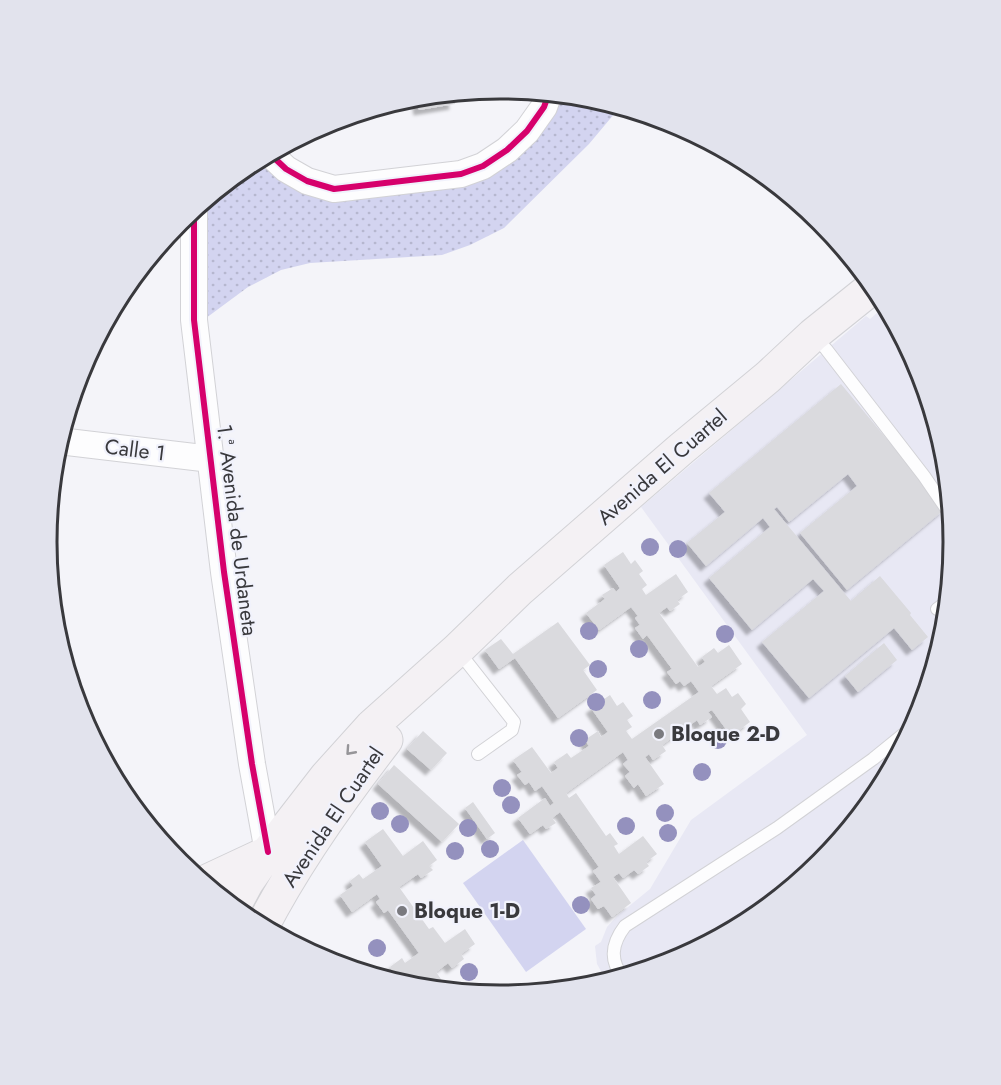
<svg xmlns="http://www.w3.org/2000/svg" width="1001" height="1085" font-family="Jost,sans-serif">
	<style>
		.built { fill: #e8e8f4 }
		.grass { fill: url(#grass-dots) }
		.pitch { fill: #d3d4f0 }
		.building { fill: #dadade; filter: url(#shadow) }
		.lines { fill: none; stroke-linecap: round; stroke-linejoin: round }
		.service-casing { stroke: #d2d2d6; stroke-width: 14 }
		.minor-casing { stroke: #d2d2d6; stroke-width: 28 }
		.secondary-casing { stroke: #d2d2d6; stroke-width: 35 }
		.service { stroke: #fdfdfe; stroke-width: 12 }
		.minor { stroke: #fdfdfe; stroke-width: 26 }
		.secondary { stroke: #f4f1f4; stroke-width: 33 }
		.cycleway-casing { stroke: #f1f2fc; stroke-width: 10 }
		.cycleway { stroke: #d6006c; stroke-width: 6 }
		.tree { fill: #9491be }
		.oneway { stroke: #969598 }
		.poi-dot { fill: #7a7a7f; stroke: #f1f2fc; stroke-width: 2 }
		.labels { text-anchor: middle; stroke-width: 4.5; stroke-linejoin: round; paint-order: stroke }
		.street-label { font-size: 21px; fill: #39393d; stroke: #f1f2fc }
		.poi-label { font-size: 21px; font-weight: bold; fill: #39393d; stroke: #f1f2fc; text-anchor: start }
		.rim { fill: none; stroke: #39393d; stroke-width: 3 }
	</style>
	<defs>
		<pattern id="grass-dots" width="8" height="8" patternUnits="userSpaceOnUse" patternTransform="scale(1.5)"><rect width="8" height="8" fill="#d3d4f0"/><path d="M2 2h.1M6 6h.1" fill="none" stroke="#b6b7cf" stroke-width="1.8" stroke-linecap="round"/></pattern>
		<filter id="shadow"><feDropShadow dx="-5.5" dy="5.5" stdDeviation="1.5" flood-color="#0004"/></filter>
	</defs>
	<rect width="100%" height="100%" fill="#f4f4f9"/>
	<!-- built -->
	<path class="built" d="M886,305L920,369L946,454L954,543L946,631L920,717L878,795L821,864L752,920L674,962L607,982L597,964L595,946L601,942L607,927L617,916L650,889L691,820L807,735L641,507L866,316L870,319Z"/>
	<!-- grass -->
	<path class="grass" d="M555,94L589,97L620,107L589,144L504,228L470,245L442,255L310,263L281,270L248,287L202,321L192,211L249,165L266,156L285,174L382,183L488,155Z"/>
	<!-- pitch -->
	<path class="pitch" d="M523,840L586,929L526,972L463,883Z"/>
	<!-- building -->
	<path class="building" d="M453,93L455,104L419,110L417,97Z
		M841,384L945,509L847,590L800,533L857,486L848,474L789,522L777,507L774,509L851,601L880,576L911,613L910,615L928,637L912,650L894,628L809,698L762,642L824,591L813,579L752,630L709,578L770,527L763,518L706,566L687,543L725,512L709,493Z
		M623,552L631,564L635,560L643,571L639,574L647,585L642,589L646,595L676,574L688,592L677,600L680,604L670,611L667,607L659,613L698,667L705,662L702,657L714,648L718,653L729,645L742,664L711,686L717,694L726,688L732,697L738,693L746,704L741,709L750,722L731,736L712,710L708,712L712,717L700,725L697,720L662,745L666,751L653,760L649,754L645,757L664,784L646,796L638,784L634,788L625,776L630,772L623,764L628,760L623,752L566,793L569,798L576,793L606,836L610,833L618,844L614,846L619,854L643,836L657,854L646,862L649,866L638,874L634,870L623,878L619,873L613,877L631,903L612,917L604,906L598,909L591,899L596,895L591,888L601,882L593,871L599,867L560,812L552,818L556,823L546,829L543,825L530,834L518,818L545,798L550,806L554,803L542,786L535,791L529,782L525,785L517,775L522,772L513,760L532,747L551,773L558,768L554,762L567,753L571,758L589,746L585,740L598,731L601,737L608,732L591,708L610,695L617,706L623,702L633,716L627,720L632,727L626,731L632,739L699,692L691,681L684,686L680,681L676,684L667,672L672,669L647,635L643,639L635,628L640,625L635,618L638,616L631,607L599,630L586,613L605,599L602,595L613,588L616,592L620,588L604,565Z
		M558,622L590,665L583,670L597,690L558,718L515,658L499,669L485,650L501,639L513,654Z
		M884,643L897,660L858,692L845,676Z
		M423,731L447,753L431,770L407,749Z
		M394,765L459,824L442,842L378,784Z
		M473,802L495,833L487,839L465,808Z
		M383,829L403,856L423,841L437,860L429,866L433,870L421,878L418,874L399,887L429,929L433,927L445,943L465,929L475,944L461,954L464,959L452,968L448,963L436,972L450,992L420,989L415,980L407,986L382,979L393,971L390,967L402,958L405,963L419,953L388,910L384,913L376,902L380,899L377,894L352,912L340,895L353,886L350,881L359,874L363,879L382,866L365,842Z"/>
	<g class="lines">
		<defs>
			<path id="service" d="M814,336L826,349L924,476L952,517
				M915,360L916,368L924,384
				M937,609L949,600
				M459,652L514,722L512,730L478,754
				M623,977C609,960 612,943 625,926L777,828L873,759L915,725"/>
			<path id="minor" d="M270,154L286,169L307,181L334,189L461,174L483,166L507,150L527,131L544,107L549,93
				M194,209V320L224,572L252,764L268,852
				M59,441L211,459"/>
			<path id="secondary" d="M203,883L265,854
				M233,908L247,882L268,852L326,777L372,726L457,650L520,589L681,449L768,377L813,335L874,286
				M262,927C296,861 341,798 386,740"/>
		</defs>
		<!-- service casing -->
		<use href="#service" class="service-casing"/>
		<!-- minor casing -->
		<use href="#minor" class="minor-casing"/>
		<!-- secondary casing -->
		<use href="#secondary" class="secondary-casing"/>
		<!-- service -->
		<use href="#service" class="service"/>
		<!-- minor -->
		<use href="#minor" class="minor"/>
		<!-- secondary -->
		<use href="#secondary" class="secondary"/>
		<defs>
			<path id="cycleway" d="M270,154L286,169L307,181L334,189L461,174L483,166L507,150L527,131L544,107L549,93
				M194,209V320L224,572L252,764L268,852"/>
		</defs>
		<!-- cycleway casing -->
		<use href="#cycleway" class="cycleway-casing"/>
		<!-- cycleway -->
		<use href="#cycleway" class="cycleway"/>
	</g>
	<!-- trees -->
	<g class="tree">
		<circle cx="650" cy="547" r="9"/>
		<circle cx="678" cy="549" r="9"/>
		<circle cx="589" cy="631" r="9"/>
		<circle cx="725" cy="634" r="9"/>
		<circle cx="639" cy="649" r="9"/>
		<circle cx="598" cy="669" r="9"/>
		<circle cx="652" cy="700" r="9"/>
		<circle cx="596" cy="702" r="9"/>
		<circle cx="579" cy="738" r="9"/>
		<circle cx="718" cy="740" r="9"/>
		<circle cx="702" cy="772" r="9"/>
		<circle cx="502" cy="788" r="9"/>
		<circle cx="511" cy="805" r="9"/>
		<circle cx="380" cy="811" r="9"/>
		<circle cx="665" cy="813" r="9"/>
		<circle cx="400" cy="824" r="9"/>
		<circle cx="626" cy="826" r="9"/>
		<circle cx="468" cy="828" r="9"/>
		<circle cx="668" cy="833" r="9"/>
		<circle cx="490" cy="849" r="9"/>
		<circle cx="455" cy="851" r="9"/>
		<circle cx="581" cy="905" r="9"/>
		<circle cx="377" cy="948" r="9"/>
		<circle cx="469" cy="972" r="9"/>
	</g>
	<!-- one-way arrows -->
	<defs><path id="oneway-chevron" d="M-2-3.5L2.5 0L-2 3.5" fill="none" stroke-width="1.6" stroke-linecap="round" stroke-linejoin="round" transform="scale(1.5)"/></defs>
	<use class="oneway" href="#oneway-chevron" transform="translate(350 751) rotate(132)"/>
	<!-- markers -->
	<g class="poi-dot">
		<circle cx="659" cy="734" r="6"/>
		<circle cx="402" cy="911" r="6"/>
	</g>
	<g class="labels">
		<!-- street labels -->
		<g class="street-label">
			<text transform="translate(135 450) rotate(7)" y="7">Calle 1</text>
			<text transform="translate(662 467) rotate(-41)" y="7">Avenida El Cuartel</text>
			<text transform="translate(237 530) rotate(83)" y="7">1.ª Avenida de Urdaneta</text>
			<text transform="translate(333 817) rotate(-56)" y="7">Avenida El Cuartel</text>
		</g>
		<!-- poi labels -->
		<g class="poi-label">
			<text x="671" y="741">Bloque 2-D</text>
			<text x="414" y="918">Bloque 1-D</text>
		</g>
	</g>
	<!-- crop -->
	<path d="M0 0H1001V1085H0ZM57 542a443 443 0 1 1 886 0a443 443 0 1 1-886 0Z" fill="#e2e3ed" fill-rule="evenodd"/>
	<path class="rim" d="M57 542a443 443 0 1 1 886 0a443 443 0 1 1-886 0Z"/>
</svg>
